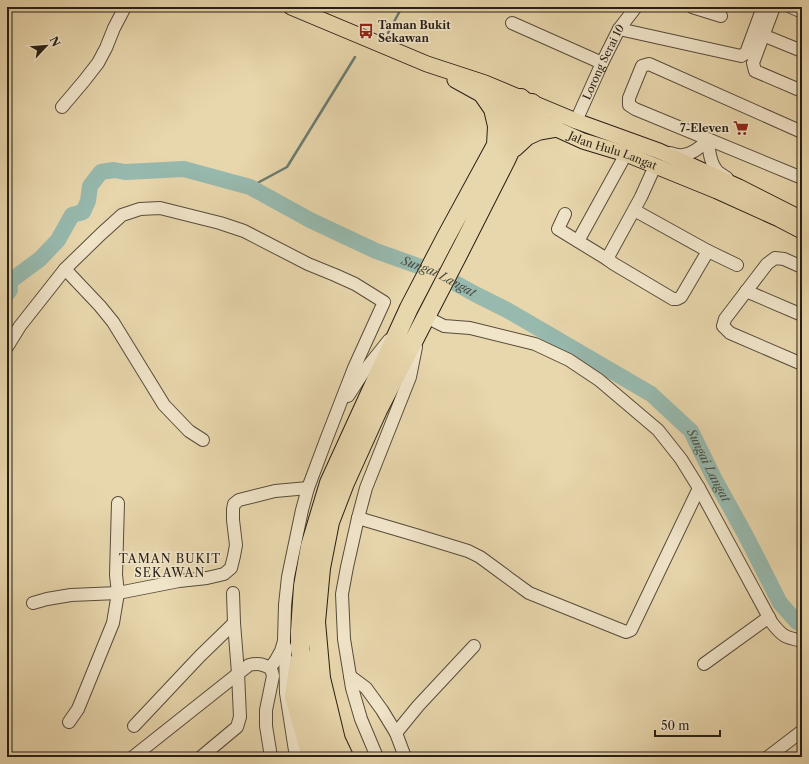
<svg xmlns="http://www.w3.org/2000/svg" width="809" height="764" font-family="'Libre Caslon Text',serif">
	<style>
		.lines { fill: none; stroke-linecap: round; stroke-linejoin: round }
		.stream { stroke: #6a7b71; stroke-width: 2.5 }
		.river { stroke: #97b9ae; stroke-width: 16 }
		.minor-casing { stroke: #574c3b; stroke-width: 14 }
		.major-casing { stroke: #271e15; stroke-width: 17 }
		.highway-casing { stroke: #271e15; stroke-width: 20 }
		.minor { stroke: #f0e4c9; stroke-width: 12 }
		.major { stroke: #e8d6ac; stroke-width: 15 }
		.highway { stroke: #e8d6ac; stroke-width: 18 }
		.labels { text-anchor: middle; stroke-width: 3.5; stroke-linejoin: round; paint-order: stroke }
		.poi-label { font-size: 11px; font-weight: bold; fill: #271e15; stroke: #f0e4c9; text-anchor: start }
		.street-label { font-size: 11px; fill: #271e15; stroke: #f0e4c9 }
		.water-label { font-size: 12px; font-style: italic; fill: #494c43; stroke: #f0e4c9 }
		.neighbourhood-label { font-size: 12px; letter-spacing: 1px; fill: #271e15; stroke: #f0e4c9 }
	</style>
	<rect width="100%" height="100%" fill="#e8d6ac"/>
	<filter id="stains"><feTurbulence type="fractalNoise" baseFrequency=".005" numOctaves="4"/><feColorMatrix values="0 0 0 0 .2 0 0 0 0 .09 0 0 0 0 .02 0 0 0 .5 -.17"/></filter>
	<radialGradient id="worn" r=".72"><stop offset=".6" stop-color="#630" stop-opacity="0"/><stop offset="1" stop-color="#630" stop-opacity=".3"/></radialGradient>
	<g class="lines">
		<!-- stream -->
		<path class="stream" d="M388,33L402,7
			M250,187L287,167L355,57"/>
		<!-- river -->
		<path class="river" id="s1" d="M7,294L10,290L9,282L40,259L58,240L72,215L83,212L88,201L90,186L101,172L114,170L125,172L184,169L250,187L310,220L376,251L435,272L475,294L507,310L651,394L691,431L714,478L746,536L780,603L797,622L802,624"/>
		<defs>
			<g id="minor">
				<path d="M692,7L721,16"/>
				<path d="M774,7L753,63L755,71L802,91"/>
				<path d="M791,7L802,12"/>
				<path d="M512,23L602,63"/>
				<path d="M619,29L741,56L746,53L763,7"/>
				<path d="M770,38L802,51"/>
				<path d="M62,107L84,81L98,63L106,48L114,28L125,7"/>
				<path id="s2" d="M576,121L602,63L619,29L636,7"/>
				<path d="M802,132L649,64L642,66L629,98V105L635,109L802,178"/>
				<path d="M708,140C709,150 710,164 718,172C721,174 724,176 727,178"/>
				<path d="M670,153C674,154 679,156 683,155C693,154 701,147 708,140"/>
				<path d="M634,210L708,251L681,297L677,299H673L614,264L607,259L641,197L655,166"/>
				<path d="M565,214L558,229L607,259"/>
				<path d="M578,241L626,154"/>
				<path d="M708,251L737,265"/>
				<path d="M802,267L784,259L775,258L767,264L725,319L723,326L730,333L802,364"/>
				<path d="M65,269L100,306L113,322L164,405L189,431L203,440"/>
				<path d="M746,291L802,315"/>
				<path d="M426,317L444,326L470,328L535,344L569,360L599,380L658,430L681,459L699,488L772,623C783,637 785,637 802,641"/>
				<path d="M7,347L20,326L65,269L101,234L122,215L140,209L160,208L220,223L244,231L308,264L335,275L355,284L384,302L354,368L326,440L308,488L302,510L288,577L285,605L284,641L281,651L276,660L270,668"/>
				<path d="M348,396L365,370L389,340"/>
				<path d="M358,518L419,536L468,551L480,557L529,593L626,632L631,630L699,488"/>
				<path d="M33,603L47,599L71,595L118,593L179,581L207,578L224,574L231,568L234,556L236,545L233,520V509L234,504L239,500L275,491L308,488"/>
				<path d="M285,646L286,693L296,757"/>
				<path d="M704,664L769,617"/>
				<path d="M350,676L366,688L382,710L396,733L405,757"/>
				<path d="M69,722L78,709L113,623L118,593L116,575L118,503"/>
				<path d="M134,726L200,656L234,623"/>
				<path d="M396,733L418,706L474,646"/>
				<path d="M133,757L249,665C258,663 262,664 270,668L272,672L273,676L266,710V726L271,757"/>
				<path d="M201,757L237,727L240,717L238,673L234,623L233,593"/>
				<path d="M377,757L361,719L352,688L344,639L342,594L347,567L358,518L366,488L410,377L416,347"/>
				<path d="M768,757L802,731"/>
			</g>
			<g id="major">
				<path d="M291,7L427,64L485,83L576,121L659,151L739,187L802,219"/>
				<path id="s3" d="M455,80L484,96L583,141L626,154L717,191L779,219L802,231"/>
			</g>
			<path id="highway" d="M484,96L493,109L497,126L496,145
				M514,148L527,136L538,131L555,128
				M299,661L294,696L310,753L312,757
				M329,757L317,725L300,650V631L303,586L310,546L329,483L409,308L446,237L496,145L521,98
				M344,757L336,740L321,678L316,622L321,568L330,522L345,483L378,410L462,247L506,160L532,103"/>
		</defs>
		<!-- minor casing -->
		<use href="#minor" class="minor-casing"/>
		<!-- major casing -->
		<use href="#major" class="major-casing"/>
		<!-- highway casing -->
		<use href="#highway" class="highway-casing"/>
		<!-- minor -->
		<use href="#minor" class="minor"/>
		<!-- major -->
		<use href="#major" class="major"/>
		<!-- highway -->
		<use href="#highway" class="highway"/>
	</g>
	<!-- icons -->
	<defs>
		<symbol id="bus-bare" viewBox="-9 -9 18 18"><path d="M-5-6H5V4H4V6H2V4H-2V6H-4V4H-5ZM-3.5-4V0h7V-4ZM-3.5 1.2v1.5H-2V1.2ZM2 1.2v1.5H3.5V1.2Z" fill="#8f2418" stroke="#f0e4c9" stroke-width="2.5" paint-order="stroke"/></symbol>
		<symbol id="supermarket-bare" viewBox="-9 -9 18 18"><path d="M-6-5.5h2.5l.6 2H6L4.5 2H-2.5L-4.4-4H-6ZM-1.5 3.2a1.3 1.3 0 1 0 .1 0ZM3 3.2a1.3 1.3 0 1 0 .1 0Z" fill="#8f2418" stroke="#f0e4c9" stroke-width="2.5" paint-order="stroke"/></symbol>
	</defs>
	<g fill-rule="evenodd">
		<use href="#bus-bare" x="355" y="20" width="22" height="22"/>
		<use href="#supermarket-bare" x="730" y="117" width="22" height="22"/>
	</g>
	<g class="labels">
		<!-- poi labels -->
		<g class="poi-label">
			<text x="378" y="29">Taman Bukit<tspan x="378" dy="13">Sekawan</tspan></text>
			<text x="729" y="132" text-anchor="end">7-Eleven</text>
		</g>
		<!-- street labels -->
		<g class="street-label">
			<text dy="4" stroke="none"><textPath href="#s2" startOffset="65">Lorong Serai 10</textPath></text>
			<text dy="4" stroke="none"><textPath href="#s3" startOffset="173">Jalan Hulu Langat</textPath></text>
		</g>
		<!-- water labels -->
		<g class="water-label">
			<text dy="4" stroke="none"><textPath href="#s1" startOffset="524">Sungai Langat</textPath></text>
			<text dy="4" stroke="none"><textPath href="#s1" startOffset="860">Sungai Langat</textPath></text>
		</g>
		<!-- neighbourhood labels -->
		<g class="neighbourhood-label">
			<text x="170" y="563">TAMAN BUKIT<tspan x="170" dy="14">SEKAWAN</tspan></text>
		</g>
	</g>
	<!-- margin -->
	<rect width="809" height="764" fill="none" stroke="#e8d6ac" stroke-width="24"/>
	<rect x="8" y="8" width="793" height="748" fill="none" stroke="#271e15" stroke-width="2"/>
	<rect x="12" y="12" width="785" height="740" fill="none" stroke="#271e15"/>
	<!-- north arrow -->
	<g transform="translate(46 46) rotate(64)" stroke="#f0e4c9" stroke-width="3" paint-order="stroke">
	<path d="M0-3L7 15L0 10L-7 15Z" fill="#271e15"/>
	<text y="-6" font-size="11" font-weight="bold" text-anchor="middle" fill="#271e15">N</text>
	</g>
	<!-- scale -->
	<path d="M655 730v6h65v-6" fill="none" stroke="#271e15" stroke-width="2"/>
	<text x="661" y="730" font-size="12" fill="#271e15" stroke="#f0e4c9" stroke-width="3" paint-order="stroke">50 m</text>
	<rect width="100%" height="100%" filter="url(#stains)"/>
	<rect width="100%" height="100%" fill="url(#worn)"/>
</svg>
